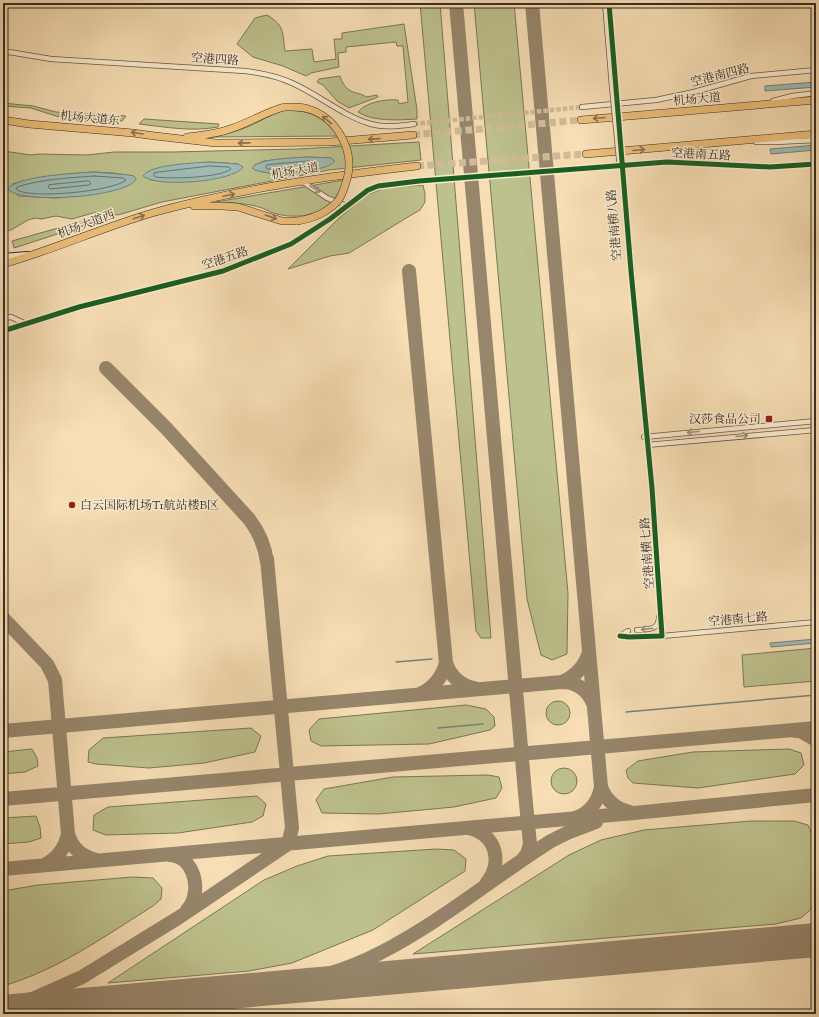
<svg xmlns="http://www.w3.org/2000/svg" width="819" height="1017" font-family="'Sorts Mill Goudy','Noto Serif SC',serif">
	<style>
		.green { fill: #bdc18d; stroke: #7a7758; fill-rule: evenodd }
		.water { fill: #9ebbb4; stroke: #75827a }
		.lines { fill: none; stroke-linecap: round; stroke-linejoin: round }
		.shore { stroke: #6a746c; stroke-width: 1 }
		.stream { stroke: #75827a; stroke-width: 1.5 }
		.taxiway { stroke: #97866c; stroke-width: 14 }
		.runway { stroke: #97866c; stroke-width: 34 }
		.minor-tunnel { stroke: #d1bb98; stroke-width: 4.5; stroke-dasharray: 4.5 2; stroke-linecap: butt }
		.trunk-tunnel { stroke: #d1bb98; stroke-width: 7; stroke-dasharray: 7 3.5; stroke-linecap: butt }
		.minor-casing { stroke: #675948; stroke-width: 6 }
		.secondary-casing { stroke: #372d24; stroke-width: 8 }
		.trunk-casing { stroke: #372d24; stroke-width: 8 }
		.minor { stroke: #faeacf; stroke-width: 4.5 }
		.secondary { stroke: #faeacf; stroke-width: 6 }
		.trunk { stroke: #ecbf7a; stroke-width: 7 }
		.minor-bridge-casing { stroke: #675948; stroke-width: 6; stroke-linecap: butt }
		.trunk-bridge-casing { stroke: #372d24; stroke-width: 8; stroke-linecap: butt }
		.minor-bridge { stroke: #faeacf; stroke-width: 4.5 }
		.trunk-bridge { stroke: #ecbf7a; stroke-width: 7 }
		.cycleway-casing { stroke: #faeacf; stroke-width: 8 }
		.cycleway { stroke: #1b5e20; stroke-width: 5 }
		.oneway { stroke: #886f4b }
		.oneway2 { stroke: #988c7a }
		.poi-dot { fill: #8f2418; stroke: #faeacf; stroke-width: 1.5 }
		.labels { text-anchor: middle; stroke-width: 3; stroke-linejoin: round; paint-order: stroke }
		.street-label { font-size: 12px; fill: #372d24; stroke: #faeacf }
		.poi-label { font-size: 12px; fill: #372d24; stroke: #faeacf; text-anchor: end }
	</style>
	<rect width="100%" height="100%" fill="#f7deb5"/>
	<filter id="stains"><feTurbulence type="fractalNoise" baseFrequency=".005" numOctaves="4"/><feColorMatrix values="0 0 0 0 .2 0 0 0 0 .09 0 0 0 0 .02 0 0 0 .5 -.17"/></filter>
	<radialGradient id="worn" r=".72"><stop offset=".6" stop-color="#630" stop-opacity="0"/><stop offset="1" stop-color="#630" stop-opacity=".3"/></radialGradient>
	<!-- green -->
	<path class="green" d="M420,3H440L491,638H481L476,631Z
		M474,3H514L568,593L567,654L552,660L541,655L527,599Z
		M267,15C285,26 282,31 285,51L312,49L314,62L336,59L334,39H342V33L404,24L417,110V119C400,120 372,122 358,112C366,102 385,99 398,100L399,104L408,102L403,46H397L396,42L346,47V52L338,53L339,67L311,73L306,76L283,66L253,57L237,44L255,18Z
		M340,76C342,82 345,88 351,91C356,94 361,93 366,97L377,95L378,97L349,108L337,101L323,85L317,82L319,79Z
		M3,103L33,106L56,112L126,116L122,121L59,117L31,108L3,106Z
		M284,110C309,110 323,116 338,136L210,137C223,135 235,132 247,127C260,122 271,114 284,110Z
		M144,119L219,124L218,127C192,132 165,127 139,124Z
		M419,142L421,160L329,170L162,202L118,215L101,212L93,213L72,219L56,216L41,219L35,218L28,220L11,230L3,231V151L31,155L39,154L87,155L114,152H172L298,149ZM308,157L331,158C323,162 316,167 309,170C297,175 265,175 254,169L255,165L264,161L282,159ZM210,162L238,164L181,182L151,180L179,165ZM94,172L113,173L134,176L94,194L56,198L18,196L12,184C39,176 66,174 94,172Z
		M344,180C341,187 339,194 334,199C320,216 297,219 277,214C272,213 267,210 262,208C248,203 231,203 216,202Z
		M423,185L425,194V202L420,210L408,217L349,253L330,256L288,269L336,221L358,202L367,195L384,188Z
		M97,217L102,218L104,219L14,248L12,241Z
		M816,648V681L744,687L742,655Z
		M546 713a12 12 0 1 1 24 0a12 12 0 1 1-24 0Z
		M466,705L486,709L494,717L495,726L490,730L429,744L321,746L311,741L309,730L319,719Z
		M251,728L261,736L255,752L204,763L149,768L96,764L88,762L89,750L103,738Z
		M32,749L37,758L38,766L25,772L3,774V752Z
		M789,749L801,753L804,765L795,774L698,788L633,783L628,778L626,770L638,761L693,752Z
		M551 781a13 13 0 1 1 26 0a13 13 0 1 1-26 0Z
		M488,775L499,777L502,788L496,798L454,807L379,814L322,813L316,800L324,789L393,777Z
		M257,796L266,804L263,816L252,822L178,833L106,835L93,830L94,815L108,807Z
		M36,816L40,827L41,838L29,842L3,844V818Z
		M751,821H794L808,825L815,842L816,903L809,911L801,918L776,924L413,954L569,855L601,840L644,830Z
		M436,849L454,850L466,859L465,871L373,930L292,963L249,971L108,983L264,880L297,866L328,856Z
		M132,877L153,878L162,888L161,899L153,906C105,936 58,970 3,986V891L38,885Z"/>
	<!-- water -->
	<path class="water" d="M816,82V87L765,91V86Z
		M816,145V150L771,154L770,149Z
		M308,157L331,158L335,161C326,173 264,178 252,168C259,158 296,158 308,157Z
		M210,162L238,164L243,167C234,182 156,188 143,176C150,164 196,163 210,162Z
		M94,172L129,175L134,176L136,179C128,197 21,205 8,189C15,176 78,173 94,172Z
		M816,639V643L771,647L770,643Z"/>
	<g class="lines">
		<!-- shore -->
		<path class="shore" d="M308,161H317L319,163C309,170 279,169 267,169L266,167L267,165Z
			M210,166L229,167L231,169C220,178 170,179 155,177L154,175V173L159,172Z
			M94,176L124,178L126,180C115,191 27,200 16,189L17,187C42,179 68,178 94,176Z
			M89,181L91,183L89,185L50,189L48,187L49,185Z"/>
		<!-- stream -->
		<path class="stream" d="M396,662L432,659
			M626,712L816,695
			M438,728L483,724"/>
		<!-- taxiway -->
		<path class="taxiway" d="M456,3L525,793L530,844L527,854L522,860
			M532,3L601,787C598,802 590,813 575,818
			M409,271L446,663C451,677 460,685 474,688
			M106,368L166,428L249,519C259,532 265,546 267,562
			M3,618L47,664L55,680L68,834C72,848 82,857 97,860
			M562,682C576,676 585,666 589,652
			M420,694C434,688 442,677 446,663
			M3,731L562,682C577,682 587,690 593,703
			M795,731H800L816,740
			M601,787C606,800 616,809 630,812
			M3,799L816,728
			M469,828C497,835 503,863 486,884
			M169,855C195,856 203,893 187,910
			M44,865C57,859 65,848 68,834
			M3,869L634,813L816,795
			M801,941L816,936
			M264,989C305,982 344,972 380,953C441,922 494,877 551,841L567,833L596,822
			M3,1007L35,998L82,977L178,918L288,844L292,828L267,559"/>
		<!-- runway -->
		<path class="runway" d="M3,1012L816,940"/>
		<!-- minor-tunnel -->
		<path class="minor-tunnel" d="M414,124L582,107
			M419,181L586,169"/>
		<!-- trunk-tunnel -->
		<path class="trunk-tunnel" d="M413,135L581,120
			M417,166L586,154"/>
		<defs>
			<path id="minor" d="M605,3L612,87
				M609,3L616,87
				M3,53L9,52L51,59L245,71C261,73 277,76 292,83C319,95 343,116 371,124C385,128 400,126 414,124
				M773,101L792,96L816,93
				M582,107L656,100L694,92L751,76L816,70
				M756,142H776L816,140
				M586,169L667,162L770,167L816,164
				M623,178L652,488L662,626V636L638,637
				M303,182L327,198L347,206
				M3,318L11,317L24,323
				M3,331L79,307L223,271L291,244L330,219L368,190L378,186L419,181
				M644,437L816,421
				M647,445L816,430
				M637,630C647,629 659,631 659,617
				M620,636L628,631
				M620,636L629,637
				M662,636L816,622"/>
			<path id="secondary" d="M3,257L27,255"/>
			<path id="trunk" d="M3,120L29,124L133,133L155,136L216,143L330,142L413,135
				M581,120L816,100
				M187,137C203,135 218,134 233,128C250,122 266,112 284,107
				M586,154L816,134
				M194,206H222L238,207L282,221H297
				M3,264C53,250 101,228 152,213C238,189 328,176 417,166"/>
		</defs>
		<!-- minor casing -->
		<use href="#minor" class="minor-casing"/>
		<!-- secondary casing -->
		<use href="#secondary" class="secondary-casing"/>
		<!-- trunk casing -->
		<use href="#trunk" class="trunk-casing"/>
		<!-- minor -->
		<use href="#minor" class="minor"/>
		<!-- secondary -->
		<use href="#secondary" class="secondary"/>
		<!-- trunk -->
		<use href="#trunk" class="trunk"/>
		<defs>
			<path id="minor-bridge" d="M612,87L620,169
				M616,87L623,178"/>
			<path id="trunk-bridge" d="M284,107C292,107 301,106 308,109C337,117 355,151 347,179C345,186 342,197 337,202C326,213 312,219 297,221"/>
		</defs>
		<!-- minor-bridge casing -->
		<use href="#minor-bridge" class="minor-bridge-casing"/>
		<!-- trunk-bridge casing -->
		<use href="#trunk-bridge" class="trunk-bridge-casing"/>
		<!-- minor-bridge -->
		<use href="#minor-bridge" class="minor-bridge"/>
		<!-- trunk-bridge -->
		<use href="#trunk-bridge" class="trunk-bridge"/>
		<defs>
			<path id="cycleway" d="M609,3L631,271L652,488L662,636L629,637L620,636
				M3,331L79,307L223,271L291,244L330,219L368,190L378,186L419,181L667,162L770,167L816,164"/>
		</defs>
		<!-- cycleway casing -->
		<use href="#cycleway" class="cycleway-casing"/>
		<!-- cycleway -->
		<use href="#cycleway" class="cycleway"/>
	</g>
	<!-- one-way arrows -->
	<defs><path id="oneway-shaft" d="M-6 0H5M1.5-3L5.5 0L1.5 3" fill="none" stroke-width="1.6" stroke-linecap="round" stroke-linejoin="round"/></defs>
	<g class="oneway">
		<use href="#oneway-shaft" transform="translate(599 118) rotate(175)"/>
		<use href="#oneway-shaft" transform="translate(327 120) rotate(-141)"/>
		<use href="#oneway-shaft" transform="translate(137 133) rotate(-171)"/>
		<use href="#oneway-shaft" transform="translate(374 139) rotate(176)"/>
		<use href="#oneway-shaft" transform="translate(244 143) rotate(179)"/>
		<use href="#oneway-shaft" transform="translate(639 150) rotate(-5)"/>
		<use href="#oneway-shaft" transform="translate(229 195) rotate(-12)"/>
		<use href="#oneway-shaft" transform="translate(139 217) rotate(-18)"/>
		<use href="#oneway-shaft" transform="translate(271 217) rotate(19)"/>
	</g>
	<g class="oneway2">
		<use href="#oneway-shaft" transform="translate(315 189) rotate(31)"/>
		<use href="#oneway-shaft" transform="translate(693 432) rotate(175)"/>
		<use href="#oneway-shaft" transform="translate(742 436) rotate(-5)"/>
		<use href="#oneway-shaft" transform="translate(647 629) rotate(173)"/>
	</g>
	<!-- markers -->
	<g class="poi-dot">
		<rect x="765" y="415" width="8" height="8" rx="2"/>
		<circle cx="72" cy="505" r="4"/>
	</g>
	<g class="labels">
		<!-- street labels -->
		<g class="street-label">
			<text transform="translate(215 59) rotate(4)" y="4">空港四路</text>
			<text transform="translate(720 75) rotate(-14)" y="4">空港南四路</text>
			<text transform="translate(697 99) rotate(-5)" y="4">机场大道</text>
			<text transform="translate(90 118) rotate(5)" y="4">机场大道东</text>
			<text transform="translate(701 154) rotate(3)" y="4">空港南五路</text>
			<text transform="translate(295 171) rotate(-10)" y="4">机场大道</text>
			<text transform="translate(86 224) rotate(-20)" y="4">机场大道西</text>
			<text transform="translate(614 225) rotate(-95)" y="4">空港南横八路</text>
			<text transform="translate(225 258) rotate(-19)" y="4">空港五路</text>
			<text transform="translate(647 553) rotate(-94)" y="4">空港南横七路</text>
			<text transform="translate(738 619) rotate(-5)" y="4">空港南七路</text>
		</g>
		<!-- poi labels -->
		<g class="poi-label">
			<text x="761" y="423">汉莎食品公司</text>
			<text x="80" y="509" text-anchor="start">白云国际机场T1航站楼B区</text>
		</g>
	</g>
	<!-- margin -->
	<rect width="819" height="1017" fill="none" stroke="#f7deb5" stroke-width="16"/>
	<rect x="4" y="4" width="811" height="1009" fill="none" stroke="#372d24" stroke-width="2"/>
	<rect x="8" y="8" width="803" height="1001" fill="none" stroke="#372d24"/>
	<rect width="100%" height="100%" filter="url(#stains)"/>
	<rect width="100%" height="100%" fill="url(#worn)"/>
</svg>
